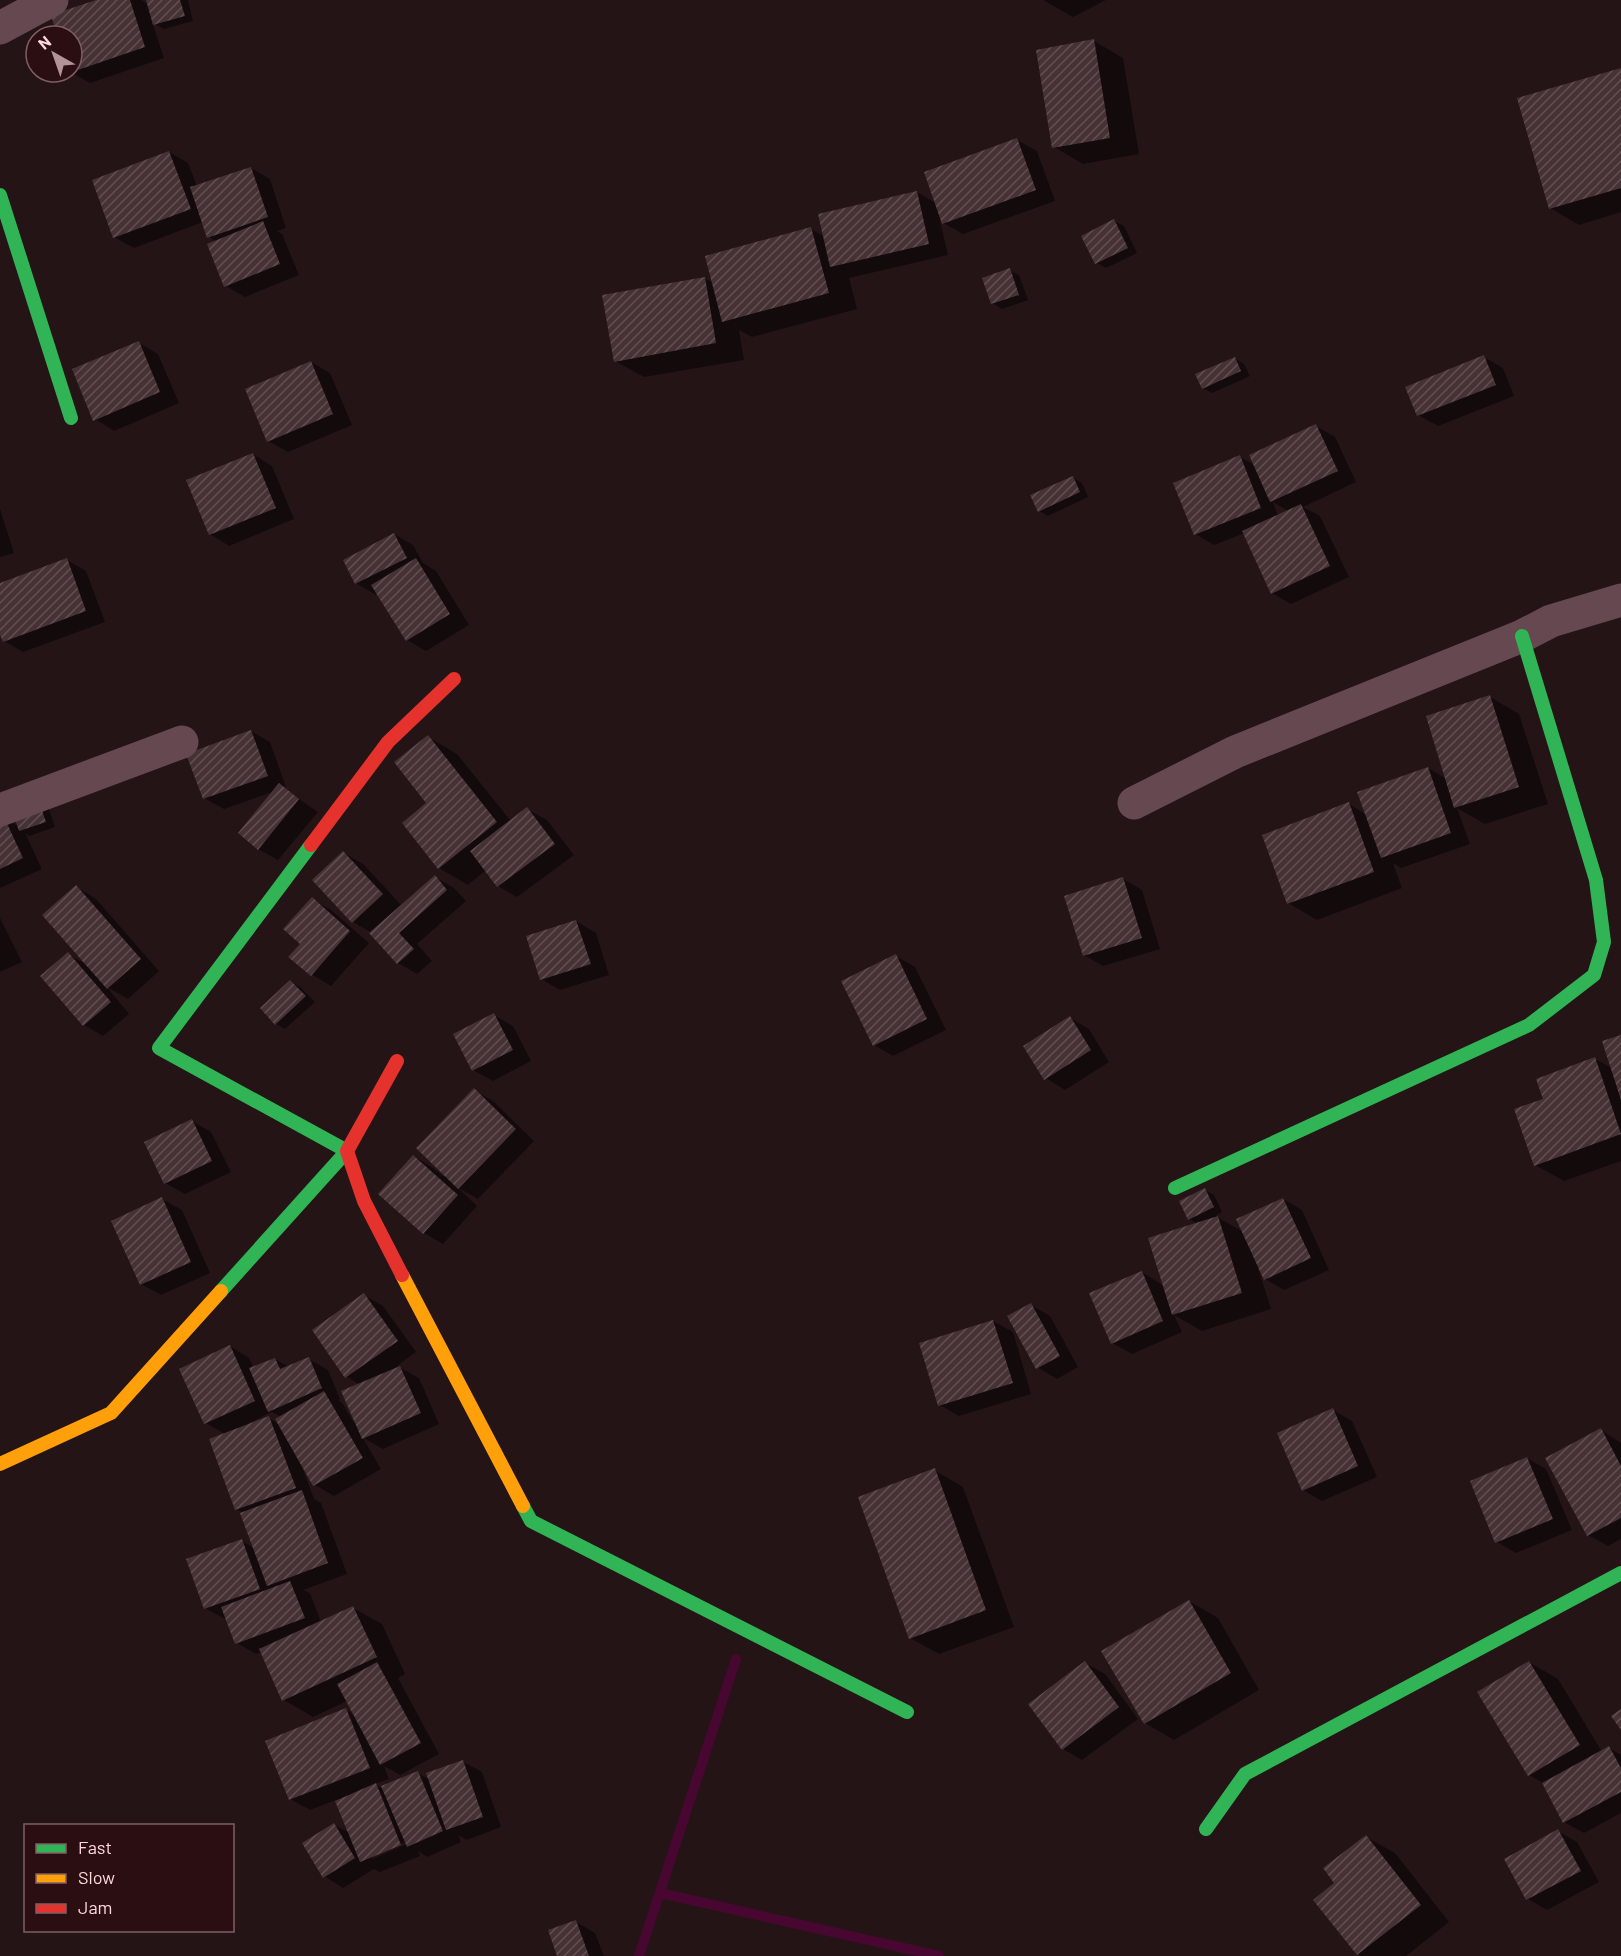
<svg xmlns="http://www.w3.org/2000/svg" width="1621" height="1956" font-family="Barlow,sans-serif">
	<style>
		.shadow { fill: #0007; fill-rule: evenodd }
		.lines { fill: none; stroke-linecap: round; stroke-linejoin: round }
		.stream { stroke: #480730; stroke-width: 10 }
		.building { fill: url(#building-hatch) }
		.street { stroke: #664950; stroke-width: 33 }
		.fast { stroke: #30b455; stroke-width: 14 }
		.slow { stroke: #ff9f0a; stroke-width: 14 }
		.jam { stroke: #e5322d; stroke-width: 14 }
	</style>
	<defs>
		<pattern id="building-hatch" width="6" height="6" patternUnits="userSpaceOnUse" patternTransform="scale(1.5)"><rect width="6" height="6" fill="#463235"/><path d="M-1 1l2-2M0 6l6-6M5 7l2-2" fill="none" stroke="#624f52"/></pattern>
	</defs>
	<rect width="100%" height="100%" fill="#251416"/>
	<!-- shadow -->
	<path class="shadow" d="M100,0H141L149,5L148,0H188L193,21L164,29L152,22L164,58L90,83L71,72L72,36H59Z
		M1043,0H1106L1073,17Z
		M1094,41L1123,58L1139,154L1083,164L1054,147Z
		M1621,70V212L1579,225L1550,208Z
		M1017,140L1037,151L1055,201L963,234L940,221L948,255L849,278L857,309L752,337L739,330L744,360L644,377L615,361L704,278L714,283L811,229L825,237L917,192L937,204Z
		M169,152L188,163L197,186L251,168L270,179L286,228L277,231L282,234L299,275L245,297L226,286L217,242L208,236L203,222L134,248L114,237Z
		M1114,221L1124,226L1137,253L1106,268L1097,263Z
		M1009,270L1019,275L1028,300L1002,309L992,303Z
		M139,343L158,354L179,403L114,431L95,419Z
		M1484,357L1503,368L1514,396L1438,426L1418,415Z
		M1235,358L1244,364L1250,376L1212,393L1203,388Z
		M311,362L330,373L352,425L288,452L268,441Z
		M1316,426L1335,437L1356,482L1303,507L1320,516L1349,577L1291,604L1272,593L1245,533L1214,545L1195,534L1240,457L1255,465ZM1273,502L1288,511L1278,516Z
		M253,454L272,466L294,519L229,546L210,534Z
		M1072,477L1082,483L1088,497L1048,516L1039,511Z
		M0,509L14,553L0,557Z
		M394,534L413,545L423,563L436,571L469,625L426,651L407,640L378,593L376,595L356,583L345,560Z
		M67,560L86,571L105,622L23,652L4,641L0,631V585Z
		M1490,697L1519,714L1548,804L1485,824L1457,808L1470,844L1401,868L1393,863L1402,888L1317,920L1288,903L1349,804L1367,815L1428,768L1447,779Z
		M251,731L270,742L286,787L283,788L318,812L278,860L258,849L275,791L224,809L204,798Z
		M428,737L457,754L511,821L527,809L547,820L574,855L517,897L498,886L486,870L468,885L439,868L404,823L429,803Z
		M49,809L55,827L29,836L25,833L42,869L0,888V815L19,827L14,812Z
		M344,853L363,864L402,906L435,877L454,888L466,901L417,944L432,961L417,974L398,963L372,933L353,922Z
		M1123,879L1142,890L1160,949L1103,966L1084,955Z
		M76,887L95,898L159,971L128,999L107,987L129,1014L103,1036L84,1025L68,954L87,965Z
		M312,899L331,910L369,943L331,986L311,974L302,944Z
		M0,918L22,962L0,972Z
		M576,921L596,933L609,975L560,990L541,979Z
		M896,956L915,967L946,1030L893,1056L874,1045Z
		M290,981L300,987L315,1002L285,1029L276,1024L262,1009Z
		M494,1015L513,1026L531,1061L493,1081L473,1070Z
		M1070,1018L1089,1029L1109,1062L1065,1090L1046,1078Z
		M1621,1036V1161L1564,1181L1535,1165L1545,1100L1595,1059L1612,1068Z
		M474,1090L493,1101L534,1141L478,1199L457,1187L477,1206L443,1244L424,1233L414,1156L433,1168L444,1177L446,1175Z
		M192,1121L211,1132L231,1172L185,1194L165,1183Z
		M1205,1190L1214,1195L1222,1212L1215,1216L1244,1232L1283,1199L1302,1210L1329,1270L1284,1290L1265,1279L1260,1267L1258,1268L1271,1309L1202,1331L1174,1315L1182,1332L1132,1354L1112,1343L1142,1272L1164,1286L1198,1224L1189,1219Z
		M162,1199L182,1210L210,1273L161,1295L141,1284Z
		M364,1295L383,1306L416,1352L397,1366L419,1378L439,1424L383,1449L363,1438L381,1469L334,1496L315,1485L305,1469H303L314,1499L321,1503L347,1574L303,1590L310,1593L321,1622L353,1608L382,1624L405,1674L398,1678L439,1754L400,1775L384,1766L389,1779L375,1784L385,1790L417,1773L430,1780L462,1761L482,1772L501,1827L467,1840L458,1835L461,1842L427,1857L418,1851L420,1856L380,1872L374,1869L343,1888L324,1876L334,1825L350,1833L336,1800L310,1810L290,1799L346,1710L355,1715L347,1701L313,1717L284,1700L262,1652L256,1654L237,1643L227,1618L225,1619L205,1608L241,1541L255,1548L242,1512L236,1509L225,1434L206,1423L230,1346L249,1358L254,1368L275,1359L289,1367L309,1359L328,1370L340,1399L338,1400L343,1404L354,1423L356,1422L360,1385L346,1376ZM272,1412L281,1417L279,1424L269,1418L250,1425L249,1423ZM408,1841L409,1843L372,1859V1856Z
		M1031,1305L1050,1316L1078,1367L1057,1379L1037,1367Z
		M993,1321L1013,1332L1031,1394L959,1416L940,1405Z
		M1333,1410L1352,1421L1377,1477L1322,1501L1303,1490Z
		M1601,1430L1621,1443V1539L1608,1546L1588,1535L1547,1458Z
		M1527,1458L1546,1469L1572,1530L1516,1553L1497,1542Z
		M934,1470L963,1487L1014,1627L939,1654L910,1638Z
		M1189,1601L1218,1618L1259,1690L1174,1740L1145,1723Z
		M1529,1662L1558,1679L1602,1752L1609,1748L1621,1755V1813L1584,1833L1564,1822L1543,1783L1529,1775Z
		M1085,1663L1105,1674L1138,1719L1082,1760L1063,1749Z
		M1558,1831L1577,1842L1599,1882L1547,1910L1528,1899Z
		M1366,1837L1395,1853L1449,1922L1406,1956H1361L1358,1954L1315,1900L1336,1883Z
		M576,1922L595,1933L604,1956H559Z"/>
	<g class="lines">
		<!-- stream -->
		<path class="stream" d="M660,1893L939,1956
			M639,1956L736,1659"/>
	</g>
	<!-- building -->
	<path class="building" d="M96,0H130L145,47L72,72V36H57L51,15Z
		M146,0H180L185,16L153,25Z
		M1094,39L1110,138L1052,148L1036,50Z
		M1621,68V188L1549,209L1517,98Z
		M1017,138L1036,190L942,224L924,172Z
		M169,151L191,209L113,238L92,180Z
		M251,167L268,217L207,238L190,187Z
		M917,191L929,244L830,267L818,214Z
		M1114,219L1128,248L1095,264L1081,236Z
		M263,221L280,264L224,287L207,244Z
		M811,227L829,293L722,322L705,256Z
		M1010,268L1019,295L991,304L982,278Z
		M705,277L716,343L614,362L602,295Z
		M139,341L160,392L93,421L72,369Z
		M1484,355L1496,385L1417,416L1405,387Z
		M1235,357L1241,371L1202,389L1195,374Z
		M311,361L333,414L267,442L245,389Z
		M1316,424L1338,471L1270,502L1249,455Z
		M253,453L276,508L209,535L186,480Z
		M1240,455L1261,508L1194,535L1173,483Z
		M1073,476L1080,492L1038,512L1030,495Z
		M1301,504L1330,566L1271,594L1242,531Z
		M394,533L407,558L355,584L343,560Z
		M67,558L86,611L3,642L0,635V583Z
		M416,558L450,614L406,641L371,585Z
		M1490,695L1519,787L1454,808L1426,716Z
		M251,730L268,776L203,799L186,754Z
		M428,735L497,822L438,869L402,823L426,803L394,762Z
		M1428,767L1451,833L1381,858L1357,792Z
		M279,783L299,799L258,850L238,833Z
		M39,802L46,822L19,831L12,811Z
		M1349,802L1374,872L1287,904L1262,835Z
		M527,807L555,844L497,887L470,851Z
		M4,817L23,858L0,869V819Z
		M343,851L383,894L352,923L312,880Z
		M435,875L447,890L399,933L414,949L397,964L369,933Z
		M1123,877L1142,938L1083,956L1064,896Z
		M76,885L141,959L107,989L42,915Z
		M312,897L350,931L311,976L288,957L300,944L283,929Z
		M576,920L591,964L540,980L526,936Z
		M68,952L111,1002L83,1026L40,976Z
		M896,954L927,1019L873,1046L841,981Z
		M290,980L306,996L275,1025L260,1008Z
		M494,1013L513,1050L472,1071L453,1034Z
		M1070,1016L1091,1050L1044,1080L1023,1046Z
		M1621,1035V1100L1602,1041Z
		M1595,1057L1621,1134L1534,1166L1514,1109L1543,1099L1536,1079Z
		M474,1088L516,1129L458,1189L416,1148Z
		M192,1119L212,1161L164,1184L144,1142Z
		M413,1155L458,1195L423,1234L378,1194Z
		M1205,1188L1214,1207L1188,1220L1179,1201Z
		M162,1197L191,1262L140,1285L111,1221Z
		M1283,1198L1311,1258L1264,1280L1236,1219Z
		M1218,1216L1242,1293L1172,1315L1148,1238Z
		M1142,1271L1163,1321L1111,1344L1089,1293Z
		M364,1293L398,1341L345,1378L312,1330Z
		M1031,1303L1060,1356L1036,1369L1007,1316Z
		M993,1320L1013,1383L938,1406L919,1343Z
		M230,1345L255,1401L204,1424L179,1369Z
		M309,1357L322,1388L268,1412L249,1368L275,1358L280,1369Z
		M400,1366L421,1413L362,1439L341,1391Z
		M324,1391L363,1458L313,1486L275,1419Z
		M1333,1408L1358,1466L1302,1491L1277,1433Z
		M269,1416L296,1488L235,1510L209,1439Z
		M1601,1428L1621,1466V1518L1587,1536L1545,1458Z
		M1527,1457L1553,1519L1495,1543L1470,1481Z
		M935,1468L986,1610L909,1639L858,1497Z
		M302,1490L328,1563L267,1586L240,1513Z
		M242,1539L260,1589L204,1609L186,1559Z
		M290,1581L305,1618L235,1644L221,1607Z
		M1189,1600L1231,1673L1144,1724L1101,1651Z
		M353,1606L377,1657L282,1701L259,1649Z
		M1085,1661L1119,1707L1062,1750L1028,1704Z
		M1529,1661L1580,1745L1528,1776L1477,1692Z
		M377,1662L421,1743L380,1765L337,1684Z
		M346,1708L370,1768L289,1800L265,1741Z
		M1621,1709V1730L1611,1716Z
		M1609,1746L1621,1768V1792L1563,1823L1542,1783Z
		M463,1760L483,1817L446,1830L426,1773Z
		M418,1771L443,1831L407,1847L381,1786Z
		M376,1783L401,1845L360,1862L335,1801Z
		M334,1823L355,1858L323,1878L302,1843Z
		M1558,1829L1581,1871L1526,1900L1504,1859Z
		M1366,1835L1421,1905L1357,1955L1313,1900L1334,1883L1323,1868Z
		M576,1920L589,1956H557L548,1930Z"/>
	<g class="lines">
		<!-- street -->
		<path class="street" d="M0,28L52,0
			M1134,803L1235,752L1522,636L1551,621L1621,600
			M0,810L182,742"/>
		<!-- fast -->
		<path class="fast" d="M0,195L71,418
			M1175,1188L1529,1025L1594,975L1604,942L1596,880L1522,636
			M221,1291L347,1151L159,1048L311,845
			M523,1506L531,1521L907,1712
			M1206,1829L1245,1774L1621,1573"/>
		<!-- slow -->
		<path class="slow" d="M402,1275L523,1506
			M0,1464L111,1413L221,1291"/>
		<!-- jam -->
		<path class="jam" d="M311,845L388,742L454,679
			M397,1061L347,1151L364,1201L402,1275"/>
	</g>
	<!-- legend -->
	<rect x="24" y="1824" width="210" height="108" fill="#2b0e11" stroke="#805f63" stroke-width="1.5"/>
	<rect x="36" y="1844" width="30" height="9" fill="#30b455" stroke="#805f63" stroke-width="1.5"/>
	<text x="78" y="1854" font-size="18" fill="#ffd8de">Fast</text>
	<rect x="36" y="1874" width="30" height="9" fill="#ff9f0a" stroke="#805f63" stroke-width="1.5"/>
	<text x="78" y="1884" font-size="18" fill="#ffd8de">Slow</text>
	<rect x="36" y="1904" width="30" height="9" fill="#e5322d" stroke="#805f63" stroke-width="1.5"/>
	<text x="78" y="1914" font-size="18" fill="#ffd8de">Jam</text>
	<!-- north arrow -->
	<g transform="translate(54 54) rotate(320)"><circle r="28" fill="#2b0e11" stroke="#805f63" stroke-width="1.5"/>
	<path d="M0-4.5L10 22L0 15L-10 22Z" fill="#b39398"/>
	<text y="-9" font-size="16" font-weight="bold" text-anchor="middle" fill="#ffd8de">N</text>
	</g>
</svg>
